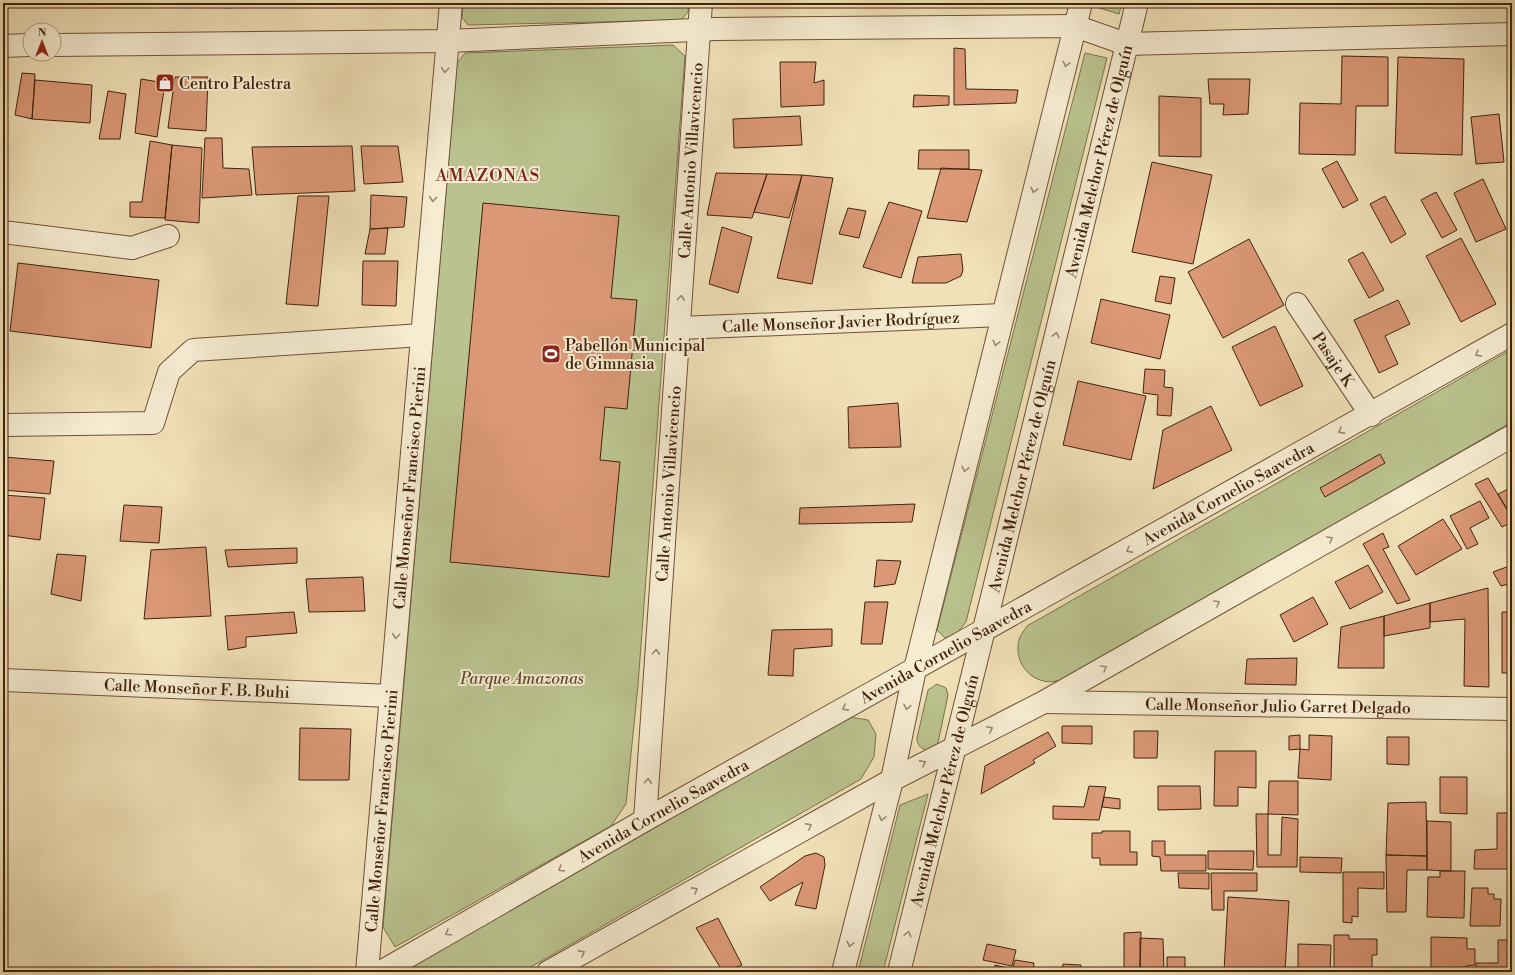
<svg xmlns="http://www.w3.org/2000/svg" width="1515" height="975" font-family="'Libre Bodoni',serif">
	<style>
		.green { fill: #bac38f; stroke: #7e734d }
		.building { fill: #db9876; stroke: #41230b }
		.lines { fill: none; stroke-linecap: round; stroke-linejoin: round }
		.minor-casing { stroke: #6d5236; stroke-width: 24 }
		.minor { stroke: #f6ecd2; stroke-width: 22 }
		.oneway { stroke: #9c886e }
		.labels { text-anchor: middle; stroke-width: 4; stroke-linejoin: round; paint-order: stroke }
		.poi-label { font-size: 16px; fill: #41230b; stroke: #f6ecd2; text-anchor: start }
		.street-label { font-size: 16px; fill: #41230b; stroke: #f6ecd2 }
		.park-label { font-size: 16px; font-style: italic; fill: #5f4b2c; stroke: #f6ecd2 }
		.neighbourhood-label { font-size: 17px; letter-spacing: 1px; fill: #7a1f14; stroke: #f6ecd2 }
	</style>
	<rect width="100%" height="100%" fill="#f1e1b9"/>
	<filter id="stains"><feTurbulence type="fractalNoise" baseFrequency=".005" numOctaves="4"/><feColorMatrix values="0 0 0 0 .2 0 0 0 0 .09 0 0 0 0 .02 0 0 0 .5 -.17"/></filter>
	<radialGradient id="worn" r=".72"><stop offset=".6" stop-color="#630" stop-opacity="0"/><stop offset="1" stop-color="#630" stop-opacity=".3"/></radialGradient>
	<!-- green -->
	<path class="green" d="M463,3H689L688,12L681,20L468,25L462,17Z
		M1098,3H1122L1119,14L1096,7Z
		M673,45L685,56L638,685L626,804L611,826L395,947L383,927L457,63L465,53Z
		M1085,53L1107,58L966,622L957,633L945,638L937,630Z
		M1512,349V422L1066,678C1058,681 1052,683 1044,681C1024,677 1013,655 1020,637C1022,633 1025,629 1027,626Z
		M937,684L946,688L948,695L938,743C932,754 917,751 917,738L928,690Z
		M849,717L868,720L876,734L874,757L861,779L522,972H401Z
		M928,794L883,972H858L900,805Z"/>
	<!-- building -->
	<path class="building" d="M193,3H218L217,8Z
		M225,3H286V4L225,8Z
		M853,3H919V5Z
		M954,48L965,49L966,89L1018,90L1016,103L954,105Z
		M1342,56L1388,57V106H1356L1355,155L1299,154L1300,103L1341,104Z
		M1398,57L1464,59L1462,155L1395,153Z
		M780,62H816L814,83L824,80V105L781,107Z
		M1508,70H1512V170L1510,171Z
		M22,73L35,74L32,119L15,115Z
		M175,77H208L206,131L168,128Z
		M141,79L165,83L157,137L135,133Z
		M1208,79H1250L1248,114L1223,115L1224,104H1210Z
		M35,80L92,85L90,123L32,119Z
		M108,91L126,94L120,139H99Z
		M914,95L949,96V105L913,107Z
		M1159,96L1201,98V157L1159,156Z
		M1499,114L1504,162L1476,164L1471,117Z
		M800,116L802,145L734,148L733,119Z
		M205,138H222L223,168L249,169L252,195L202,198Z
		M150,141L172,145L165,218L130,217V202H142Z
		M172,145L202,148L199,223L165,220Z
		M352,146L355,191L256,195L252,147Z
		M361,146H398L403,182L364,184Z
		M919,150H969V169H918Z
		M1337,161L1358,200L1343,208L1322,169Z
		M1152,162L1212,175L1193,264L1132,252Z
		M941,168L982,170L967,222L927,218Z
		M716,173L767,174L752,218L707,215Z
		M767,174L802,175L789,218L754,212Z
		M802,175L833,178L812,284L777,278Z
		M1483,179L1506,229L1476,242L1454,193Z
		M1436,192L1457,230L1442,238L1421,200Z
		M371,195L407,197L404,227L370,229Z
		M298,196H329L318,306L286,304Z
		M1385,196L1406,234L1391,243L1370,204Z
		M889,202L922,211L901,278L863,267Z
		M483,203L619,216L611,298L637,300L627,409L605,407L600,460L620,462L609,577L450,562Z
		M848,208L866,211L859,238L839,234Z
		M722,227L752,237L738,293L709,284Z
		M388,228L385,254H365L370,229Z
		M1461,238L1496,304L1461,322L1426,256Z
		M1249,239L1284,305L1223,338L1188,272Z
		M1363,252L1384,290L1369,298L1348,260Z
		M961,254L963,270L961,276L946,283H912L918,257Z
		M363,261H398L396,306L362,305Z
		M18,263L159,280L151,348L10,331Z
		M1160,276L1175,278L1171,304L1155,301Z
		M1101,299L1170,315L1160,359L1091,343Z
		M1398,300L1410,324L1385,336L1398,364L1379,373L1354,320Z
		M1275,326L1303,386L1260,406L1232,347Z
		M1145,369L1165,370L1164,387L1173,388L1171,416L1157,415L1158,395L1143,393Z
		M1078,381L1146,396L1131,460L1063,445Z
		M898,403L901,447L849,448L848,407Z
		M1211,406L1232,450L1153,489L1163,430Z
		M1380,454L1385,463L1325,497L1320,488Z
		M3,457L54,461L50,494L3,490Z
		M1488,478L1512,518V522L1502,527L1475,484Z
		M1512,487V517L1498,494Z
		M3,495L45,498L40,540L3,535Z
		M1480,501L1489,518L1470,528L1478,544L1467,549L1450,516Z
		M915,504L912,522L799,524L800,508Z
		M124,505L162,507L159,543L120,541Z
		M1443,519L1462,549L1416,575L1398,546Z
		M1383,533L1389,547L1383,549L1410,600L1397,604L1363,544Z
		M206,547L211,616L144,619L151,550Z
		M297,548V563L228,567L225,550Z
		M57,554L86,556L81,601L51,594Z
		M877,560L901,561L895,584L874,587Z
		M1368,565L1383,592L1350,609L1335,582Z
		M1512,565V583L1501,586L1493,572Z
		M363,577L365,611L309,612L306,579Z
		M1488,588L1489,687L1464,686L1465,619L1430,622V603Z
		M1313,597L1328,624L1294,642L1280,615Z
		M865,602H888L882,644H861Z
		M1430,603V628L1384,636V616Z
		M294,612L297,633L246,637V647L228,650L225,616Z
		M1502,612H1512V673H1502Z
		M1384,616V668H1338L1341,627Z
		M832,629V646L794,649L793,676L768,675L772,630Z
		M1297,658L1296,685L1245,684L1247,659Z
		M1062,726H1092V744L1062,743Z
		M300,728L351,729L349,780H299Z
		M1134,731H1158L1157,758H1134Z
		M1048,732L1056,746L1033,760L1035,763L981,794L985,766Z
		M1300,735V749L1289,750V736Z
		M1309,735L1332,736L1331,780L1298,778L1300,749L1309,750Z
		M1387,737H1409V765L1387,764Z
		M1215,751H1256V788L1238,787V806H1214Z
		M1440,777H1467V814L1440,813Z
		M1269,781H1298V815L1268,814Z
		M1089,786L1106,787L1099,820L1053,819V806L1084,807Z
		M1158,786H1200L1201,809L1158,810Z
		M1509,794H1512V813H1510Z
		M1104,797L1120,799V809L1102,807Z
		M1426,802L1427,856L1386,855L1388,803Z
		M1497,813H1512V869H1474L1475,850L1497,849Z
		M1256,814H1268V855H1281L1282,817L1298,819L1297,867H1257Z
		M1427,821L1451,822V871L1427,870Z
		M1102,831H1130V852H1137V865H1100V858H1092V833H1102Z
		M1152,841H1165V855H1206V871H1161L1160,857L1152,856Z
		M1208,851H1254L1253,870L1208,869Z
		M816,853L824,857L825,865L816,909L795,905L803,882L770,901L760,887L805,856Z
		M1386,855L1427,856V870H1407L1406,912H1387Z
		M1300,857L1342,858L1341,873L1300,872Z
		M1440,871H1465L1464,918L1427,917L1428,877H1440Z
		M1343,872H1384V889L1358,888V917L1352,916V923L1343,922Z
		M1178,873H1209V889L1179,888Z
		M1211,873H1257V891H1224V910H1212Z
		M1472,888H1488V894H1494V899H1501L1500,926H1470Z
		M1228,897L1289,901L1285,972H1224Z
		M718,918L742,965L723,972L696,928Z
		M1141,932L1140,972H1124V933Z
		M1334,935H1349V939H1377V955H1372V972H1334Z
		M1431,937L1467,938V949H1475V965L1466,966L1467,972H1431Z
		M1140,938L1163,939L1164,972H1140Z
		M1498,940H1512V972H1476V963H1498Z
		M987,944L1016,950L1012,966L983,960Z
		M1298,944L1331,945L1330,972H1298Z
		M1167,957H1185V972H1167Z
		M1015,960L1034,963L1033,971L1022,969L1021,972H1012Z
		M1063,964L1081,965L1080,972H1062Z
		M995,965L1012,969L1011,972H994Z"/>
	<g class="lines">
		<defs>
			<g id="minor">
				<path d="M54,45L447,41L716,29L1075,26L1126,44L1512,34"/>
				<path d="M3,46L30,45"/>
				<path d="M3,232L132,248L168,236"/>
				<path id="s1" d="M1297,304L1371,415"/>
				<path id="s2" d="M679,328L1003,315"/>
				<path d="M3,425L153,423L169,372L193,350L422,335"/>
				<path id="s3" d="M3,680L391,696"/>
				<path id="s4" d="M1045,702L1512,709"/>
				<path id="s5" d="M645,820L701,3"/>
				<path id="s6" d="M367,972L451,3"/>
				<path id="s7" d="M381,972L645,820L1512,334"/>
				<path d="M548,972L892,780L1044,702L1512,436"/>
				<path d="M843,972L892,780L915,669L1081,3"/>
				<path id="s8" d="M899,972L991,601L1137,3"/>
			</g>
		</defs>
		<!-- minor casing -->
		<use href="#minor" class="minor-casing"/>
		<!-- minor -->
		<use href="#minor" class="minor"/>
	</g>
	<!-- one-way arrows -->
	<defs><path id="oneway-chevron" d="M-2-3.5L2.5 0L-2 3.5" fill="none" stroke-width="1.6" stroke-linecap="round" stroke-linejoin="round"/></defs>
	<g class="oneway">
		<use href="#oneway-chevron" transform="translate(1066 64) rotate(104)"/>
		<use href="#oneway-chevron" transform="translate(445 70) rotate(95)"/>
		<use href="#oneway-chevron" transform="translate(1034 190) rotate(104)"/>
		<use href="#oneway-chevron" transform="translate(433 199) rotate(95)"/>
		<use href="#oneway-chevron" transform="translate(681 298) rotate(-86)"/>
		<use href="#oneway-chevron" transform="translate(1056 335) rotate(-76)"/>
		<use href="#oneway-chevron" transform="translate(996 343) rotate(104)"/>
		<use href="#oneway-chevron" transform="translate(1478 354) rotate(150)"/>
		<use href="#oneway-chevron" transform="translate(1341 431) rotate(151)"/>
		<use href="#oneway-chevron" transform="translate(965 469) rotate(104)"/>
		<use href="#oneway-chevron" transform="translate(1330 539) rotate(-30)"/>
		<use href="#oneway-chevron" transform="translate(1129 550) rotate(151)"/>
		<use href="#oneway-chevron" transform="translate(1217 603) rotate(-30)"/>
		<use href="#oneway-chevron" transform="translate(396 636) rotate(95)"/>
		<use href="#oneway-chevron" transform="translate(656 652) rotate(-86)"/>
		<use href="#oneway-chevron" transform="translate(1104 668) rotate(-30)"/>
		<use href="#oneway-chevron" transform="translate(907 707) rotate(102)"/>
		<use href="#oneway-chevron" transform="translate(845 708) rotate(151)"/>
		<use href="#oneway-chevron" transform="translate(990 729) rotate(-27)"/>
		<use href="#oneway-chevron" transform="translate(923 763) rotate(-28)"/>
		<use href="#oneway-chevron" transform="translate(648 781) rotate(-86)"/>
		<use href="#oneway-chevron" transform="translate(882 818) rotate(104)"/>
		<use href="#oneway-chevron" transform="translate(809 826) rotate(-29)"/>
		<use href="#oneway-chevron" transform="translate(561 869) rotate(150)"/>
		<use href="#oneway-chevron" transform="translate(695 890) rotate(-29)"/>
		<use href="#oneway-chevron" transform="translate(448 933) rotate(150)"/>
		<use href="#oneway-chevron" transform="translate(908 934) rotate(-76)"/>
		<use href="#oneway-chevron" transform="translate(850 944) rotate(104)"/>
		<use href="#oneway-chevron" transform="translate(582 953) rotate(-29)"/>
	</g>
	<!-- icons -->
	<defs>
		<symbol id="shop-square" viewBox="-11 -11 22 22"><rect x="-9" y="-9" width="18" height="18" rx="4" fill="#8f2418" stroke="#f6ecd2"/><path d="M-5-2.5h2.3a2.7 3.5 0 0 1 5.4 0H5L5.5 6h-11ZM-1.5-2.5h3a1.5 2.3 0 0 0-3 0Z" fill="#fff"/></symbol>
		<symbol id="stadium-square" viewBox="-11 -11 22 22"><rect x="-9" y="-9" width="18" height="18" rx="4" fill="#8f2418" stroke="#f6ecd2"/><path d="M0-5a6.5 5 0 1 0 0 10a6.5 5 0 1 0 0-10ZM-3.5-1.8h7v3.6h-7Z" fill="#fff"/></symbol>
	</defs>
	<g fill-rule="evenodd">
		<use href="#shop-square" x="154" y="72" width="22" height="22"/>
		<use href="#stadium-square" x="540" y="343" width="22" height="22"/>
	</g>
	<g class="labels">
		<!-- poi labels -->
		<g class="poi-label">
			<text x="179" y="89">Centro Palestra</text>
			<text x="565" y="351">Pabellón Municipal<tspan x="565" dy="18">de Gimnasia</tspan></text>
		</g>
		<!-- street labels -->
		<g class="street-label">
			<text dy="6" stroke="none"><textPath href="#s5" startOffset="661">Calle Antonio Villavicencio</textPath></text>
			<text dy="6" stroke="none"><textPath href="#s8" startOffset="835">Avenida Melchor Pérez de Olguín</textPath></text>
			<text dy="6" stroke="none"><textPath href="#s2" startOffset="162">Calle Monseñor Javier Rodríguez</textPath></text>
			<text dy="6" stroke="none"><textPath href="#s1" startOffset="66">Pasaje K</textPath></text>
			<text dy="6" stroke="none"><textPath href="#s8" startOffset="511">Avenida Melchor Pérez de Olguín</textPath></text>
			<text dy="6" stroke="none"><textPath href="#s5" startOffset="337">Calle Antonio Villavicencio</textPath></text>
			<text dy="6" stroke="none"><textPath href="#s6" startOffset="486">Calle Monseñor Francisco Pierini</textPath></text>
			<text dy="6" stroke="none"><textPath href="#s7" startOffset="973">Avenida Cornelio Saavedra</textPath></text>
			<text dy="6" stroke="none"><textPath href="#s7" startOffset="649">Avenida Cornelio Saavedra</textPath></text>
			<text dy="6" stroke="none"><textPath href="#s3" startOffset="194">Calle Monseñor F. B. Buhi</textPath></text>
			<text dy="6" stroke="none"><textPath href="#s4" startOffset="233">Calle Monseñor Julio Garret Delgado</textPath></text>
			<text dy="6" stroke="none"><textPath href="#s8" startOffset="187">Avenida Melchor Pérez de Olguín</textPath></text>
			<text dy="6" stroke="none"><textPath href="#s6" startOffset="162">Calle Monseñor Francisco Pierini</textPath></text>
			<text dy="6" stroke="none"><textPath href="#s7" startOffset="325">Avenida Cornelio Saavedra</textPath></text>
		</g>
		<!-- park labels -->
		<g class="park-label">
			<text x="522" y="684">Parque Amazonas</text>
		</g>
		<!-- neighbourhood labels -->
		<g class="neighbourhood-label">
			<text x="488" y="181">AMAZONAS</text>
		</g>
	</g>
	<!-- margin -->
	<rect width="1515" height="975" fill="none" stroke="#f1e1b9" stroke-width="16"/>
	<rect x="4" y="4" width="1507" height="967" fill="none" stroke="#41230b" stroke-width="2"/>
	<rect x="8" y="8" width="1499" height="959" fill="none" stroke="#41230b"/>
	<!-- north arrow -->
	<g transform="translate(42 42)"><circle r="19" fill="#f6ecd2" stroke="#ae9c82"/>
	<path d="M0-3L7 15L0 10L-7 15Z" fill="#8f2418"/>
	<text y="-6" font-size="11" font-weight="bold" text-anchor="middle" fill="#41230b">N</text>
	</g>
	<rect width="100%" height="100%" filter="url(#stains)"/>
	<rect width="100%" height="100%" fill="url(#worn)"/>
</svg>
